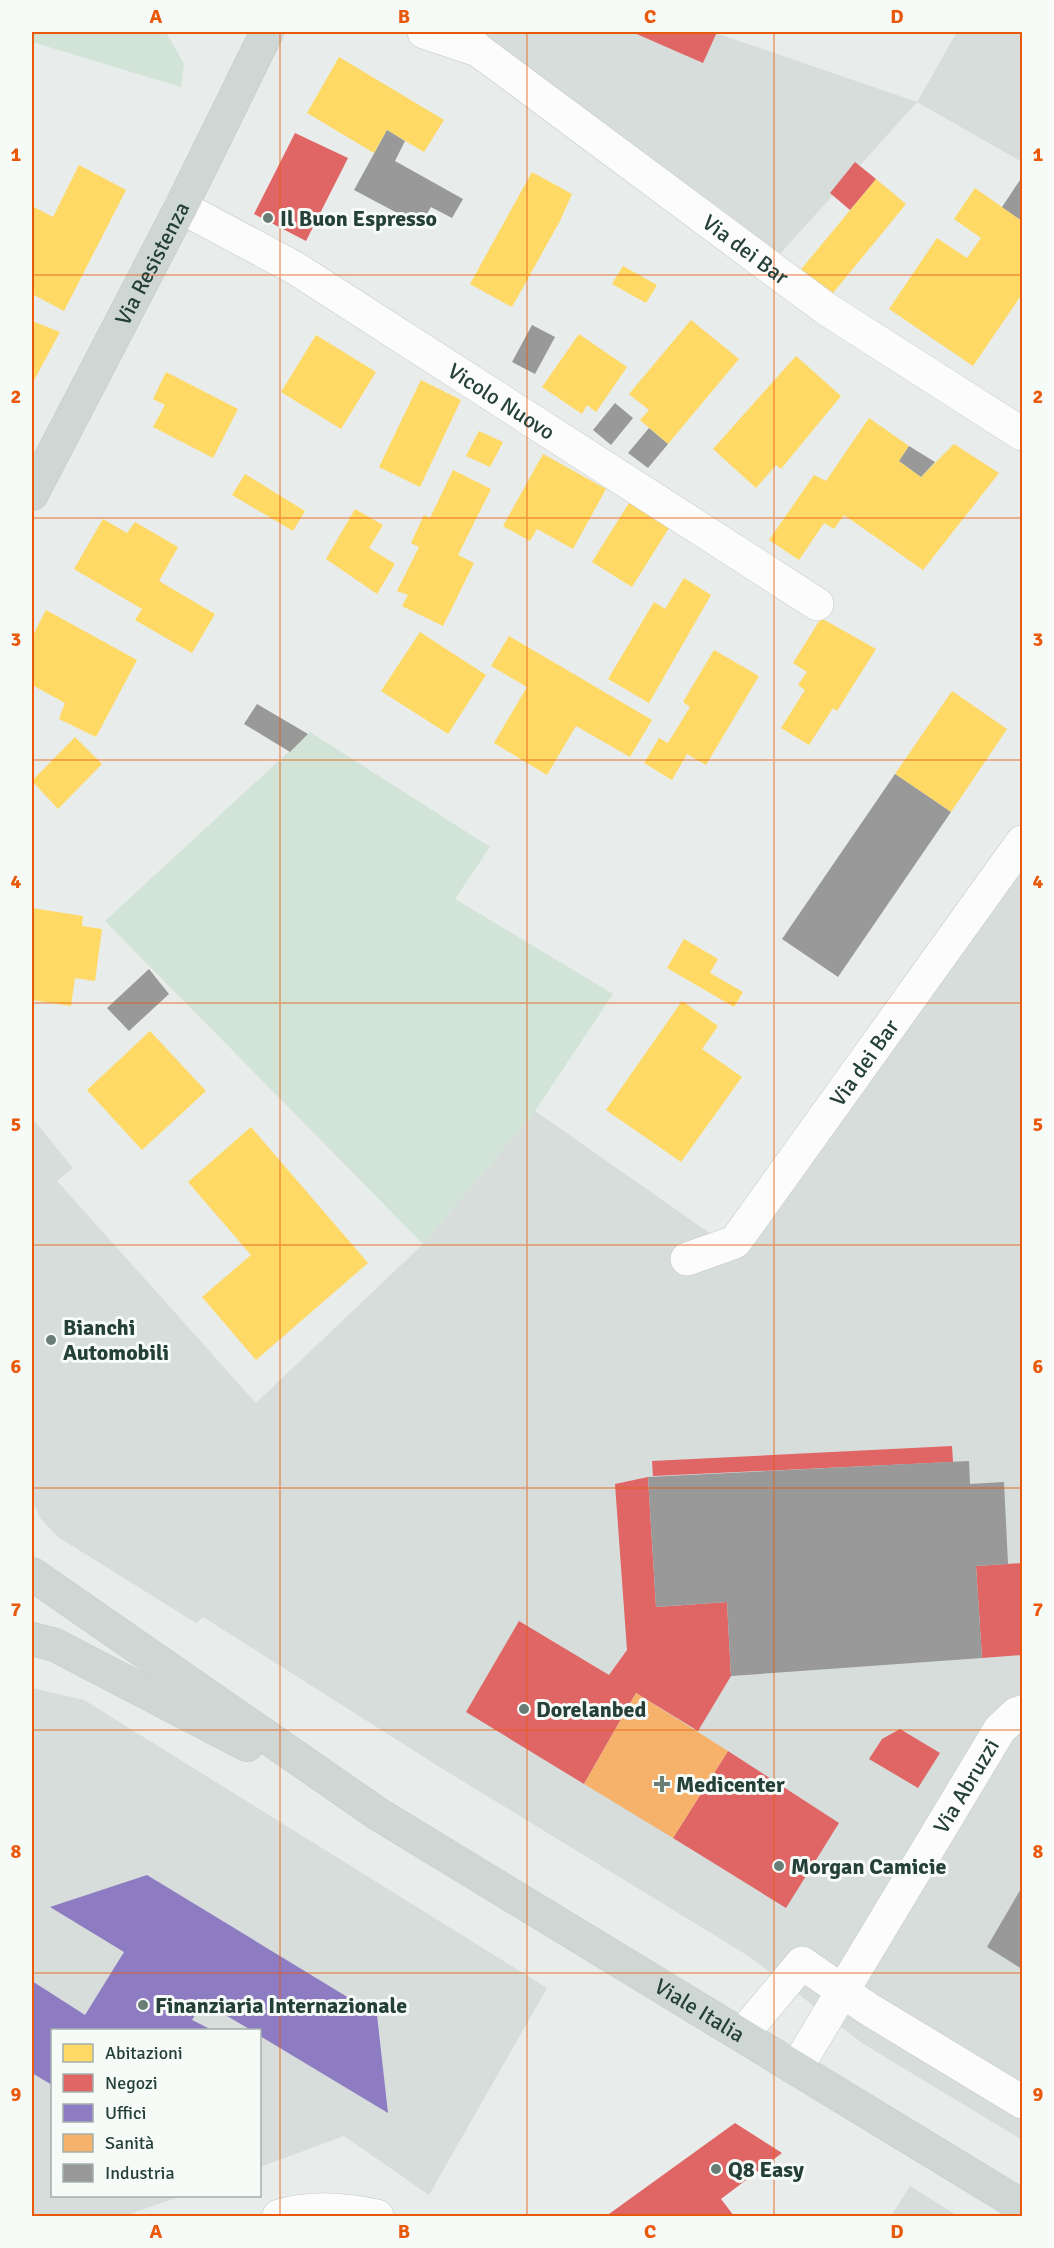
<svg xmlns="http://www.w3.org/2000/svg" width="1054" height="2248" font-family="Signika,sans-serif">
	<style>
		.built { fill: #d6ddda }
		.green { fill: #d2e4d7 }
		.homes { fill: #ffd966 }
		.shops { fill: #e06666 }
		.offices { fill: #8e7cc3 }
		.health { fill: #f6b26b }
		.industry { fill: #999 }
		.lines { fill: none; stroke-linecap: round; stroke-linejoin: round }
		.street-casing { stroke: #c5c9c7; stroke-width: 34 }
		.primary-casing { stroke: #c3cac8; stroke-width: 34 }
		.street { stroke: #fcfcfc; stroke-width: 33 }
		.primary { stroke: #cfd7d4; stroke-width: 33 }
		.grid { fill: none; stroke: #e8590c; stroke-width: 1.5; stroke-opacity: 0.55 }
		.poi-dot { fill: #697c76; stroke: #f7fbf8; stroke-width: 2 }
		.labels { text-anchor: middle; stroke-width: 6; stroke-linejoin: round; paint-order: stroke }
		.poi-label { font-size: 22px; font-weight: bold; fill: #254038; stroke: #f7fbf8; text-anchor: start }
		.street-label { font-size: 22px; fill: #254038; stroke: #f7fbf8 }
		.neatline { fill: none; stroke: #e8590c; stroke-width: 2 }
		.grid-label { font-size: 20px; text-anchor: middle; font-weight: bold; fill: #e8590c }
	</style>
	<rect width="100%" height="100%" fill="#e8ecea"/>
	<!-- built -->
	<path class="built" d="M478,32H713L917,102L957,32H1022V162L917,102L771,264Z
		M1022,869V2140L862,2043L750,1957L438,1766L203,1617L196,1623L58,1537L40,1518L32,1499V1118L73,1168L57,1181L256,1403L423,1244L535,1111L741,1255Z
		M32,1688L84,1700L547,1988L429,2195L344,2136L260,2167V2030H52V2196H181L124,2216H32Z
		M910,2186L958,2216H891Z"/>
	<!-- green -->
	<path class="green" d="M32,32H166L184,64L181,87L32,42Z
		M310,732L490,847L455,899L613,994L535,1111L423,1244L105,921Z"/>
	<!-- homes -->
	<path class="homes" d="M339,57L444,120L424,152L387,130L374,153L307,113Z
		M79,165L126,190L64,311L32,294V206L53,217Z
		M532,172L572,194L560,221L512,307L470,284Z
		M876,179L906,204L824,304L793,279Z
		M975,188L1022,221V294L973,366L889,309L937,238L967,258L981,238L954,219Z
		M623,266L657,285L646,303L612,284Z
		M691,320L739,359L668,444L640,420L649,410L629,394Z
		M32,321L60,332L32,384Z
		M579,334L627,367L596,412L587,405L582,414L542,387Z
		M316,335L376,372L341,429L281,392Z
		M796,356L841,396L781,469L776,465L756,488L713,449Z
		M166,372L238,409L213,458L153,427L165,405L153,399Z
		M421,380L461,400L420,487L379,467Z
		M869,418L909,446L899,461L921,477L954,444L999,473L923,570L844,515L834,529L824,523L799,560L769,540L814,475L826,481Z
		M479,431L503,442L490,467L466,456Z
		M543,454L606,489L573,549L537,529L530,541L503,526Z
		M453,470L491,489L458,555L474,563L443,626L402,606L408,595L397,591L419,547L411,543L424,515L430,518Z
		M245,474L305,511L293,531L232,495Z
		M629,503L669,528L632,587L592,562Z
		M355,509L383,525L369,548L395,564L377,594L326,559Z
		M103,519L127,533L135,522L178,547L159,581L215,614L192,653L135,620L142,609L74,569Z
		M684,578L711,595L649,703L608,679L654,602L665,609Z
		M46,610L137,660L96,737L59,719L65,703L32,685V637Z
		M821,618L876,649L837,711L833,708L809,745L781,728L805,690L798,685L807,672L793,663Z
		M420,632L486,675L448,734L381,691Z
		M509,636L652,720L630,757L576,726L547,775L494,743L527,687L491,666Z
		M714,650L759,676L706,765L687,754L672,780L644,763L659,738L668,743L690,707L683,702Z
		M952,691L1007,729L951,812L895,774Z
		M75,737L102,764L58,809L32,781Z
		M32,908L83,916L82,926L102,929L95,981L75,978L71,1006L32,1000Z
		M684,939L718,959L710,973L743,992L734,1007L667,968Z
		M682,1001L718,1026L702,1049L742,1077L681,1162L606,1110Z
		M150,1031L206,1091L142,1150L87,1090Z
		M251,1127L368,1263L256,1360L202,1297L251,1255L188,1182Z"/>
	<!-- shops -->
	<path class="shops" d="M632,32H717L703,63Z
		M295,133L348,158L306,241L254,214Z
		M855,162L876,179L850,210L830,193Z
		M952,1446L953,1462L653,1476L652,1461Z
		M648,1477L656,1607L727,1602L731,1676L698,1731L636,1693L584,1784L466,1712L519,1621L609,1675L627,1650L615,1484Z
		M1022,1563V1655L982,1658L976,1566Z
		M900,1729L940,1753L918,1788L869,1759L882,1739Z
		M728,1751L839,1823L786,1908L673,1838Z
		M735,2123L782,2153L721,2199L734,2216H614L609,2214Z"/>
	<!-- offices -->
	<path class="offices" d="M147,1875L377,2015L388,2113L260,2036V2030H251L203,2002L192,2020L208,2028L206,2030H52V2085L32,2073V1981L85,2015L124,1952L50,1907Z"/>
	<!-- health -->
	<path class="health" d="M636,1693L728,1751L673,1838L584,1784Z"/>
	<!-- industry -->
	<path class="industry" d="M387,130L405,141L395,161L463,199L452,218L431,207L420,225L354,190Z
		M1022,177V221L1002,207Z
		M532,325L555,337L535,374L512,362Z
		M615,403L633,418L611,445L593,430Z
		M649,428L668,444L648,468L628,453Z
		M909,446L935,462L921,477L899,461Z
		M257,704L308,734L290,752L244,724Z
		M895,774L951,812L838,977L782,939Z
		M149,969L169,994L129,1031L107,1008Z
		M969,1461L970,1484L1004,1482L1008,1564L976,1566L982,1658L731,1676L727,1602L656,1607L648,1477Z
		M1022,1887V1969L987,1947Z"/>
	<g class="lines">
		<defs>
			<g id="street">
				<path d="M424,32L478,50"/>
				<path id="s1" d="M459,32L478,50L825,308L1022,434"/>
				<path id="s2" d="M181,207L295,268L817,604"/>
				<path id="s3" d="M687,1259L735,1242L1022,842"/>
				<path d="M742,2035L802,1963L867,2008L1022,2102"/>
				<path id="s4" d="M797,2067L1000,1729L1016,1714L1022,1712"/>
				<path d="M279,2216C311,2206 345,2209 377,2216"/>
			</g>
			<g id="primary">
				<path id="s5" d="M32,494L181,207L267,32"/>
				<path id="s6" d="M32,1574L378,1814L1022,2206"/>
				<path d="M32,1639L55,1645L247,1745"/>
			</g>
		</defs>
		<!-- street casing -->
		<use href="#street" class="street-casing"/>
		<!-- primary casing -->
		<use href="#primary" class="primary-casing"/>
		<!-- street -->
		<use href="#street" class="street"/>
		<!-- primary -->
		<use href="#primary" class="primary"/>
	</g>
	<!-- grid -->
	<path class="grid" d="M280,32V2216M527,32V2216M774,32V2216M32,275H1022M32,518H1022M32,760H1022M32,1003H1022M32,1245H1022M32,1488H1022M32,1730H1022M32,1973H1022"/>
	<!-- markers -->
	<g class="poi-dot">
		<circle cx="268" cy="218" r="6"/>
		<circle cx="51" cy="1340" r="6"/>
		<circle cx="524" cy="1709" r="6"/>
		<path d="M659 1775h6v6h6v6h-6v6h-6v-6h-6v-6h6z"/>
		<circle cx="779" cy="1866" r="6"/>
		<circle cx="143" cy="2005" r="6"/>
		<circle cx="716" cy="2169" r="6"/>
	</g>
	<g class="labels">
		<!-- poi labels -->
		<g class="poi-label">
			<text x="280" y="226">Il Buon Espresso</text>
			<text x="63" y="1335">Bianchi<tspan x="63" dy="25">Automobili</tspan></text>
			<text x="536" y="1717">Dorelanbed</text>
			<text x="676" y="1792">Medicenter</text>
			<text x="791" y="1874">Morgan Camicie</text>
			<text x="155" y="2013">Finanziaria Internazionale</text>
			<text x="728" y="2177">Q8 Easy</text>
		</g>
		<!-- street labels -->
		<g class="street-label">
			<text dy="8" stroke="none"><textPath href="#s1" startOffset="360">Via dei Bar</textPath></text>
			<text dy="8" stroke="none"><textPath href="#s5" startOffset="260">Via Resistenza</textPath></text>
			<text dy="8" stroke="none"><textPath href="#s2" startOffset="375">Vicolo Nuovo</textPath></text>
			<text dy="8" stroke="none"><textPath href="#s3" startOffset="272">Via dei Bar</textPath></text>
			<text dy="8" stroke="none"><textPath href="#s4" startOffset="328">Via Abruzzi</textPath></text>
			<text dy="8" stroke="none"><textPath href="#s6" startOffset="798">Viale Italia</textPath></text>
		</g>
	</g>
	<!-- border -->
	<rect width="1054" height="2248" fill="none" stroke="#f7fbf8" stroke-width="66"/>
	<!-- legend -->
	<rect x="51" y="2029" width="210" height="168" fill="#f7fbf8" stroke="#a3b0ab" stroke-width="1.5"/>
	<rect x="63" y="2044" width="30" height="18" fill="#ffd966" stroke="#a3b0ab" stroke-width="1.5"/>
	<text x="105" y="2059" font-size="18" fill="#254038">Abitazioni</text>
	<rect x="63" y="2074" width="30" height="18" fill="#e06666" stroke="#a3b0ab" stroke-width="1.5"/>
	<text x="105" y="2089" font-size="18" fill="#254038">Negozi</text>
	<rect x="63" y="2104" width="30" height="18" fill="#8e7cc3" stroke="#a3b0ab" stroke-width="1.5"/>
	<text x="105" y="2119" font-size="18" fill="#254038">Uffici</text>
	<rect x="63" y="2134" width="30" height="18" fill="#f6b26b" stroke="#a3b0ab" stroke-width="1.5"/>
	<text x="105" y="2149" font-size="18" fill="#254038">Sanità</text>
	<rect x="63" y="2164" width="30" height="18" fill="#999999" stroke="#a3b0ab" stroke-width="1.5"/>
	<text x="105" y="2179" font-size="18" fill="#254038">Industria</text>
	<rect x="33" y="33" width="988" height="2182" class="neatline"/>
	<g class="grid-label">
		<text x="156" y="23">A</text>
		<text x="404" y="23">B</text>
		<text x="650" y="23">C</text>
		<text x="897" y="23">D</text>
		<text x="16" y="161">1</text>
		<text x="1038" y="161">1</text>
		<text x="16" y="403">2</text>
		<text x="1038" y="403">2</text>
		<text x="16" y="646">3</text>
		<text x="1038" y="646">3</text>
		<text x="16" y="888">4</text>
		<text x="1038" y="888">4</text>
		<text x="16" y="1131">5</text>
		<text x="1038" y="1131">5</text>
		<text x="16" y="1373">6</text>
		<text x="1038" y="1373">6</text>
		<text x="16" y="1616">7</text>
		<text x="1038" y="1616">7</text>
		<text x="16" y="1858">8</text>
		<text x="1038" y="1858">8</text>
		<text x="16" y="2101">9</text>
		<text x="1038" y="2101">9</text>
		<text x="156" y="2238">A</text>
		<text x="404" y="2238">B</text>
		<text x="650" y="2238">C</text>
		<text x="897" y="2238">D</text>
	</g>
</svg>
